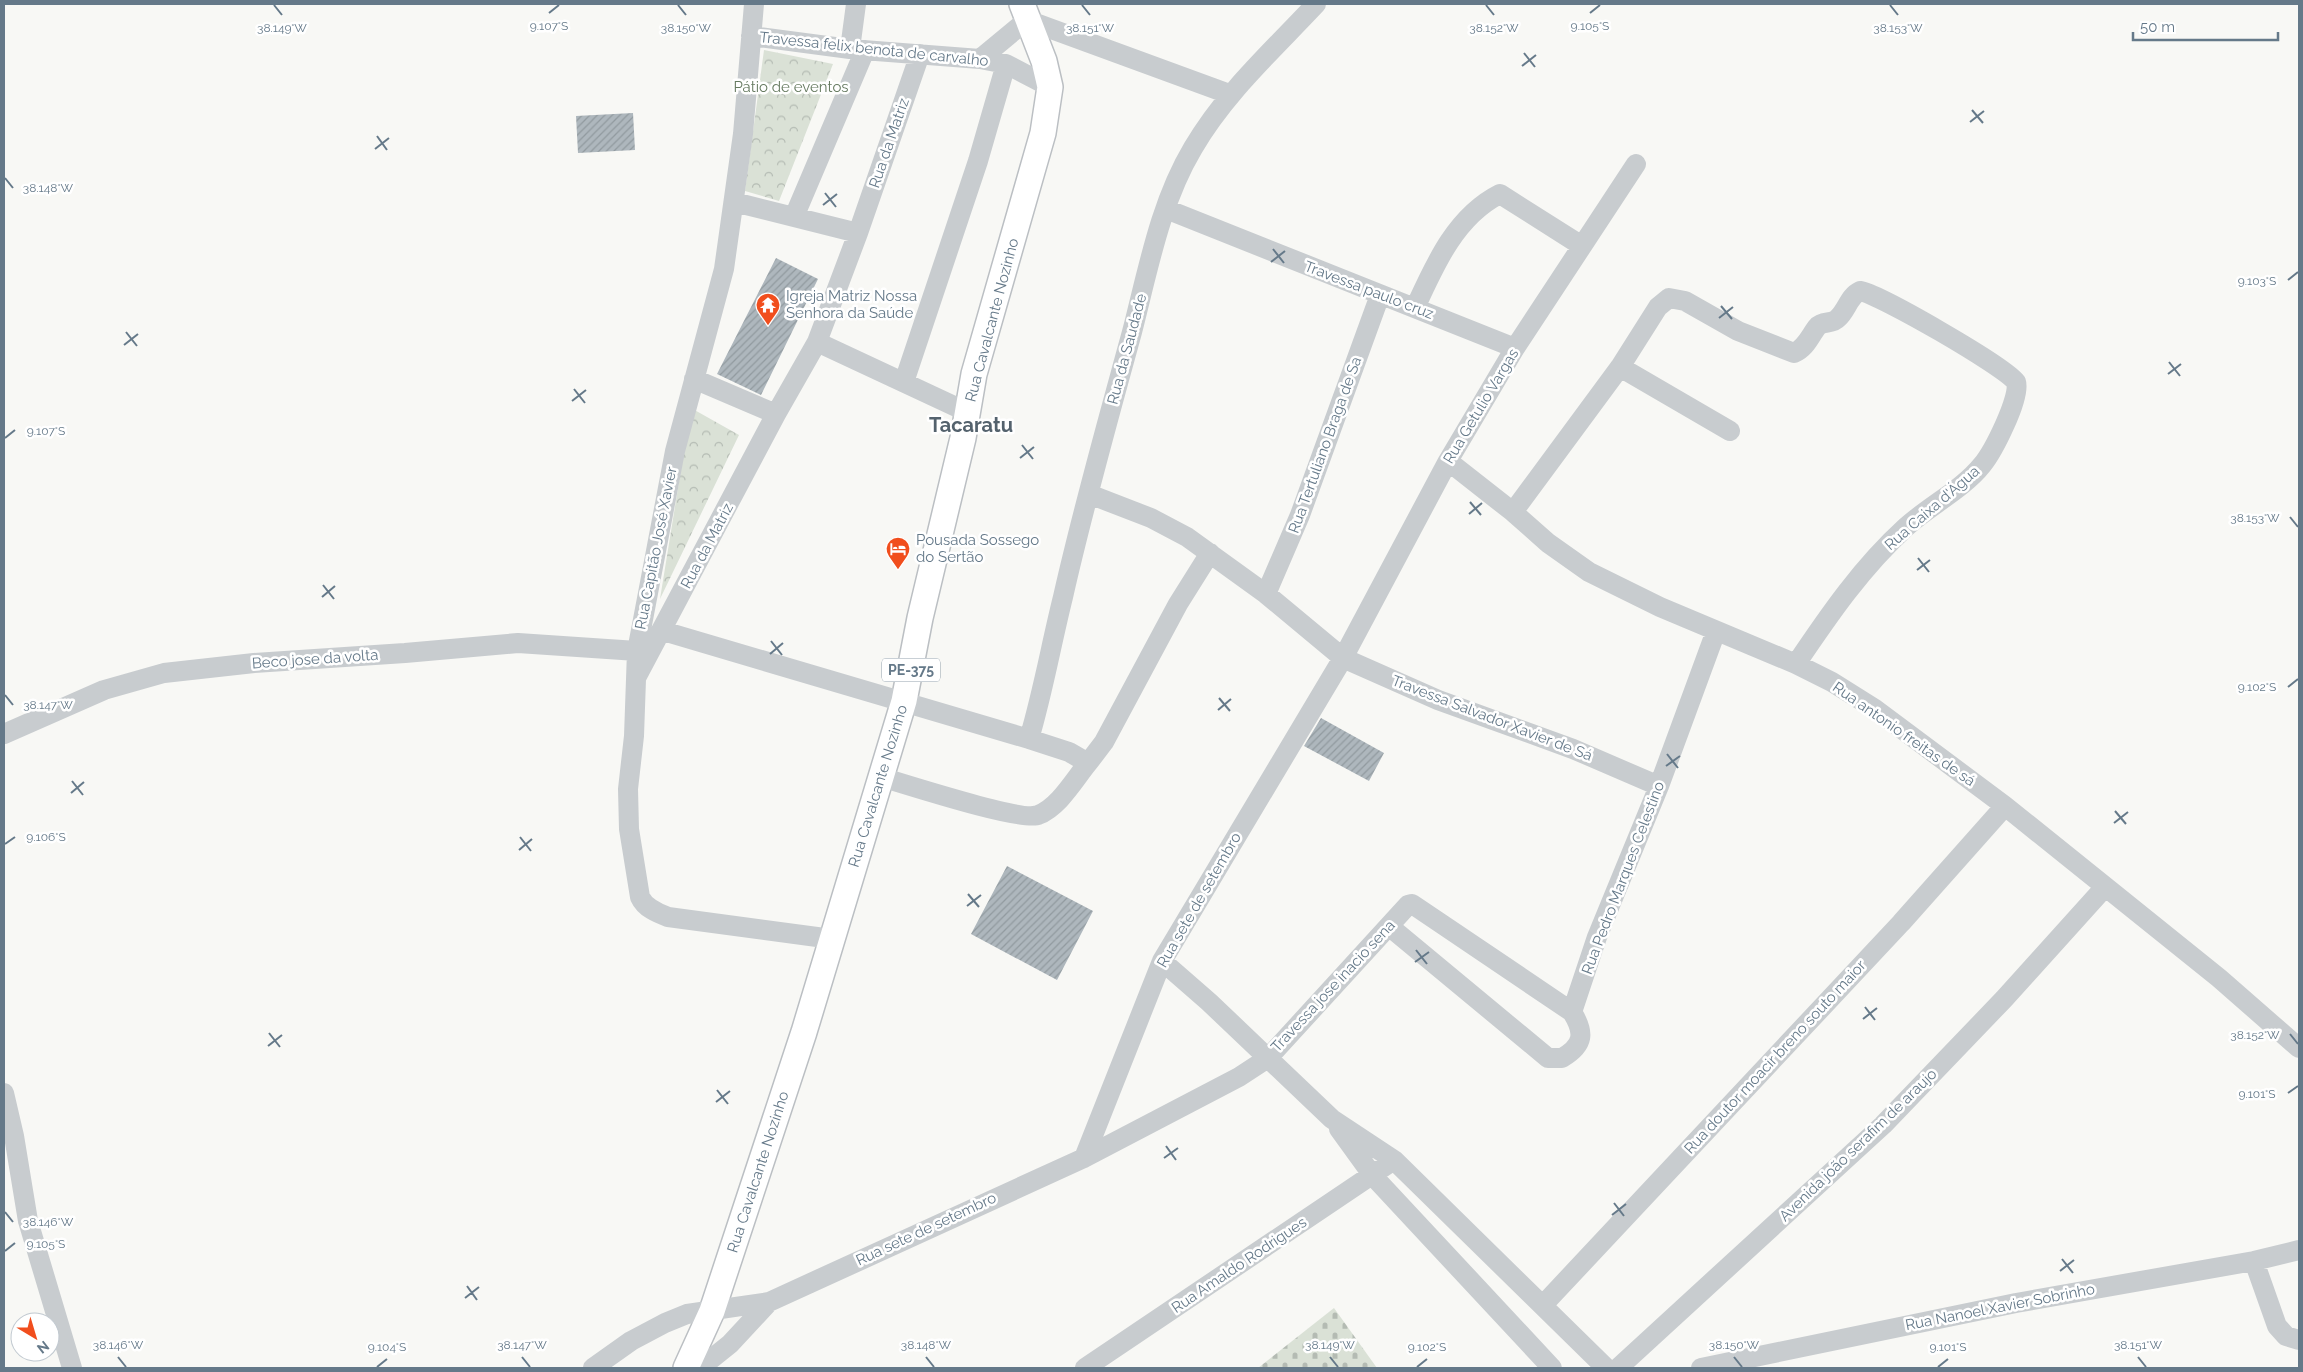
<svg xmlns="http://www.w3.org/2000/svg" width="2303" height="1372" font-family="Raleway,sans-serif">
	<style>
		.cemetery { fill: url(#cemetery-stones) }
		.park { fill: url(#park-crowns) }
		.building { fill: url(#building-hatch) }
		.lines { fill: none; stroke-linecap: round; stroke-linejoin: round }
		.major-casing { stroke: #bbbfc3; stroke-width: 28 }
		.minor { stroke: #c8cccf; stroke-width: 20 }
		.major { stroke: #fff; stroke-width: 25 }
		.ticks { fill: none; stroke: #657989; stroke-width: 2 }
		.labels { text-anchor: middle; stroke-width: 5; stroke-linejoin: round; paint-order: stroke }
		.shield { fill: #fff; stroke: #93a1ac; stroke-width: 1 }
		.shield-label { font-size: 14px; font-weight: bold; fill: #657989 }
		.street-label { font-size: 15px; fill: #657989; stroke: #fff }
		.park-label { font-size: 15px; fill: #667a60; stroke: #fff }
		.poi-label { font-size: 15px; fill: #657989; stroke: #fff; text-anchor: start }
		.district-label { font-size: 20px; font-weight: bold; fill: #54626d; stroke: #fff }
		.ticks-label { font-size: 12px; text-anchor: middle; fill: #657989; stroke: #fff; stroke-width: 5; stroke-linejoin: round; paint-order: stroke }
	</style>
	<defs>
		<pattern id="cemetery-stones" width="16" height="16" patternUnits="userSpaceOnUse" patternTransform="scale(1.25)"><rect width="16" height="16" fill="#dae1d6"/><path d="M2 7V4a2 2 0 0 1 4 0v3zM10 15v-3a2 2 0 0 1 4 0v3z" fill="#b4bbb3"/></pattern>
		<pattern id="park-crowns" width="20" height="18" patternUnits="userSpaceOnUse" patternTransform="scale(1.25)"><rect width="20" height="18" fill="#dae1d6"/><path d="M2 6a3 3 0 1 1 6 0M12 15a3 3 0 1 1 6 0" fill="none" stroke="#b4bbb3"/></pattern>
		<pattern id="building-hatch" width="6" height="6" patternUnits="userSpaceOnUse" patternTransform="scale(1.25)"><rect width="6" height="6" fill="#aeb7bd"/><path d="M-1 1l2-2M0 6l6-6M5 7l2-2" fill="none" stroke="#919a9f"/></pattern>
	</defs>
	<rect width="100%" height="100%" fill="#f8f8f5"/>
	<!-- cemetery -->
	<path class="cemetery" d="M1334,1308L1377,1368H1258Z"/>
	<!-- park -->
	<path class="park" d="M764,50L833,64L779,201L745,191Z
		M691,408L739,435L660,599Z"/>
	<!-- building -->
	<path class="building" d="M633,113L635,150L578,153L576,116Z
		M776,258L818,279L761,395L717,374Z
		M1321,718L1384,753L1369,781L1304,746Z
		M1007,866L1093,911L1057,980L971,934Z"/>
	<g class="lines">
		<defs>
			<path id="major" d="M686,1368L712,1311L804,1032L904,701L920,618L963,438L974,374L1043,133L1050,87L1044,61L1022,4"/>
		</defs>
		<!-- major casing -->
		<use href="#major" class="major-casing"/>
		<!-- minor -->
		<path class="minor" d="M754,4L743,134L724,269L675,451L637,651L634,736L628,789L629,829L640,897C645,908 657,913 668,917L832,939
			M751,36L850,49L980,59L1006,64L1050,87
			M850,49L856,4
			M980,59L1027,20L1229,94
			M734,202L858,233
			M1166,209L1515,348
			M794,217L865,50
			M1415,308C1435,264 1456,216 1500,194L1582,246
			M817,342L967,412
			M1620,367L1730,431
			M694,379L776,414
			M904,382L978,161L1006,64
			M1448,461L1513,512L1548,543L1589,572L1660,607L1796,664L1832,682L1875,709L2005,806L2219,978L2299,1048
			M1089,494L1151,518L1187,537L1266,594L1343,658L1438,700L1573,749L1659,786
			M1513,512L1620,367L1658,307L1669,298L1685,301L1738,331L1794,353C1806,348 1810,336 1817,327C1823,320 1832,325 1838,318C1847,310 1849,296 1860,291C1879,294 2004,366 2016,382C2021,397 1993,452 1982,465C1963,489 1929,506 1906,527C1862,567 1829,615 1796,664
			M1266,594L1300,515L1380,295
			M663,631L1029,739L1069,752L1088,763L1104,742L1178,604L1210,553
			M637,676L776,414L817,342L858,233L920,54
			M4,734L104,690L164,673L254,663L405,653L518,643L637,651
			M1029,739C1043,692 1051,645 1063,597C1083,508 1108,420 1132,332C1148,270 1160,203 1193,148C1225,93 1273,50 1316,4
			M881,777C905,784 1022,822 1038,815C1059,807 1074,780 1088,763
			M1162,961L1209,1002L1332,1119L1394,1160L1606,1368
			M1572,1012L1597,937L1659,786L1716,631
			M4,1093L14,1136L28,1221L72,1368
			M1339,1129L1373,1176L1552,1368
			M1084,1158L1162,961L1343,658L1448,461L1515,348L1636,164
			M2254,1261L2277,1326L2286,1336L2299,1340
			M1543,1305L1901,923L2005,806
			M593,1368L631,1341L665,1323L687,1314L769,1302L1084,1158L1239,1077L1268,1058L1408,905L1412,904L1418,908L1572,1012C1585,1033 1584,1045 1562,1058H1548L1390,927
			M700,1368L730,1344L769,1302
			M1085,1368L1394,1160
			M1618,1368L1883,1125L2004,999L2105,887
			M1701,1368L2016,1303L2254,1261L2299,1250"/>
		<!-- major -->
		<use href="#major" class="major"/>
	</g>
	<!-- ticks -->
	<path class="ticks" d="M274,5L282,15M678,5L686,15M1082,5L1090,15M1486,5L1494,15M1890,5L1898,15M549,13L559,5M1590,13L1600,5M1524,53L1535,67M1522,66L1536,55M1972,110L1983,123M1970,122L1984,111M377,136L387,150M375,149L389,138M5,178L13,188M825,193L836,207M823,205L837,194M1273,249L1284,263M1271,262L1285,251M2288,280L2298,272M1721,306L1732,319M1719,318L1733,307M126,332L137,346M124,345L138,334M2169,362L2180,376M2168,374L2181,364M574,389L585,403M572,401L586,390M5,438L15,430M1022,445L1033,459M1020,458L1034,447M1470,502L1481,515M1469,514L1482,503M2290,517L2298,527M1918,558L1929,572M1917,570L1930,560M323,585L334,599M322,597L335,586M771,641L782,655M770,654L783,643M2288,687L2298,679M5,695L13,705M1219,698L1230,711M1218,710L1231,699M1667,754L1678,768M1666,766L1680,756M72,781L83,795M71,793L84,782M2115,811L2126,824M2114,823L2128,812M520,837L531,851M5,844L15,837M519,850L532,839M968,894L979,907M967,906L981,895M1416,950L1427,964M1415,962L1429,952M1865,1007L1875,1020M1863,1019L1877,1008M269,1033L280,1047M2290,1034L2298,1044M268,1046L282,1035M717,1090L728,1104M2288,1093L2298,1086M716,1102L730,1091M1166,1146L1176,1160M1164,1158L1178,1148M1614,1203L1624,1216M5,1212L13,1222M1612,1215L1626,1204M5,1251L15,1243M2062,1259L2073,1273M2060,1271L2074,1260M467,1286L477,1300M465,1298L479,1287M118,1357L126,1367M522,1357L530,1367M926,1357L934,1367M1330,1357L1338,1367M1734,1357L1742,1367M2138,1357L2146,1367M377,1367L387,1359M1417,1367L1427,1359M1938,1367L1948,1359"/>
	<!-- icons -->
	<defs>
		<symbol id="temple-pin" viewBox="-11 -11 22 30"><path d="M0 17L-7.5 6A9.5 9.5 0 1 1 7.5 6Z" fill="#f14e1d" stroke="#fff"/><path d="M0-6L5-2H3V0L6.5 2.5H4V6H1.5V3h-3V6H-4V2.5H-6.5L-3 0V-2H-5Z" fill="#fff"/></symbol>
		<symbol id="hotel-pin" viewBox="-11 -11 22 30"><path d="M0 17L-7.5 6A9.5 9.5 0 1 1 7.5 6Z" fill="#f14e1d" stroke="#fff"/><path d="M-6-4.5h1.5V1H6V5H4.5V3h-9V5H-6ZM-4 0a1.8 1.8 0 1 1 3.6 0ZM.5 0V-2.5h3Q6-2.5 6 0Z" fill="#fff"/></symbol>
	</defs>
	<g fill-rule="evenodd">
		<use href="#temple-pin" x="754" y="291" width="28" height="38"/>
		<use href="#hotel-pin" x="884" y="535" width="28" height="38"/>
	</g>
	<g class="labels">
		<!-- shield labels -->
		<rect class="shield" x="882" y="658.5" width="58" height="23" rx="4"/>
		<g class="shield-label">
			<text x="911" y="675">PE-375</text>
		</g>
		<!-- street labels -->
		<g class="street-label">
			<text transform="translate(874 49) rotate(6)" y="5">Travessa felix benota de carvalho</text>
			<text transform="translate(889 143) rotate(-71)" y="5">Rua da Matriz</text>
			<text transform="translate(1369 290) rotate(21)" y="5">Travessa paulo cruz</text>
			<text transform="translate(992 320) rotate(-75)" y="5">Rua Cavalcante Nozinho</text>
			<text transform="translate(1127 349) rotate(-75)" y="5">Rua da Saudade</text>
			<text transform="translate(1481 406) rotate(-59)" y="5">Rua Getulio Vargas</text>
			<text transform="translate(1325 445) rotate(-70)" y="5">Rua Tertuliano Braga de Sa</text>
			<text transform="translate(1932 508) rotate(-41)" y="5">Rua Caixa d'Água</text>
			<text transform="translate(707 546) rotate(-62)" y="5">Rua da Matriz</text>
			<text transform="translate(656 548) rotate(-79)" y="5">Rua Capitão José Xavier</text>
			<text transform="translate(315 659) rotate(-4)" y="5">Beco jose da volta</text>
			<text transform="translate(1492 718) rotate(21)" y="5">Travessa Salvador Xavier de Sá</text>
			<text transform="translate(1904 734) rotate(35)" y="5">Rua antonio freitas de sá</text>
			<text transform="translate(878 786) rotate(-73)" y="5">Rua Cavalcante Nozinho</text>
			<text transform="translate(1623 878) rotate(-69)" y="5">Rua Pedro Marques Celestino</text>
			<text transform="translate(1199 900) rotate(-60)" y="5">Rua sete de setembro</text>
			<text transform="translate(1333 986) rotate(-47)" y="5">Travessa jose inacio sena</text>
			<text transform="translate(1775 1057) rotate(-47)" y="5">Rua doutor moacir breno souto maior</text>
			<text transform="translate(1858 1145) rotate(-44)" y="5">Avenida joão serafim de araujo</text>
			<text transform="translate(758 1172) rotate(-72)" y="5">Rua Cavalcante Nozinho</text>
			<text transform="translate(926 1229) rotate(-25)" y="5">Rua sete de setembro</text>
			<text transform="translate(1239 1265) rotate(-34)" y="5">Rua Amaldo Rodrigues</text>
			<text transform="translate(2000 1307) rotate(-11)" y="5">Rua Nanoel Xavier Sobrinho</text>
		</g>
		<!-- park labels -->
		<g class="park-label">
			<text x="791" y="92">Pátio de eventos</text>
		</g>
		<!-- poi labels -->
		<g class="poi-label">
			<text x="786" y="301">Igreja Matriz Nossa<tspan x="786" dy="17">Senhora da Saúde</tspan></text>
			<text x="916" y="545">Pousada Sossego<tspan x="916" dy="17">do Sertão</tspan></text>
		</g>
		<!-- district labels -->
		<g class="district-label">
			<text x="971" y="432">Tacaratu</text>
		</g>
	</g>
	<g class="ticks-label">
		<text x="549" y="30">9.107°S</text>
		<text x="1590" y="30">9.105°S</text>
		<text x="282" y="32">38.149°W</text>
		<text x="686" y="32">38.150°W</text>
		<text x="1090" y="32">38.151°W</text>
		<text x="1494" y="32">38.152°W</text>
		<text x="1898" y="32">38.153°W</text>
		<text x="48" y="192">38.148°W</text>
		<text x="2257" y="285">9.103°S</text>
		<text x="46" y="435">9.107°S</text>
		<text x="2255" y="522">38.153°W</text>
		<text x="2257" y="691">9.102°S</text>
		<text x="48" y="709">38.147°W</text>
		<text x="46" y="841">9.106°S</text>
		<text x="2255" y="1039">38.152°W</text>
		<text x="2257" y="1098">9.101°S</text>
		<text x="48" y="1226">38.146°W</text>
		<text x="46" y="1248">9.105°S</text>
		<text x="118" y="1349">38.146°W</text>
		<text x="522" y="1349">38.147°W</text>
		<text x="926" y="1349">38.148°W</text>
		<text x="1330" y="1349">38.149°W</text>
		<text x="1734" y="1349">38.150°W</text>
		<text x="2138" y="1349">38.151°W</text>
		<text x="387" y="1351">9.104°S</text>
		<text x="1427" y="1351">9.102°S</text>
		<text x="1948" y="1351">9.101°S</text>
	</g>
	<!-- border -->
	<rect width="2303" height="1372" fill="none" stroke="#657989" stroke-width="10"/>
	<!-- north arrow -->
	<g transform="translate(35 1337) rotate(142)"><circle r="24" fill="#ffffff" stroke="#c1c9d0"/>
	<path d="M0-4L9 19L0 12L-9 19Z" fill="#f14e1d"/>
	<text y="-8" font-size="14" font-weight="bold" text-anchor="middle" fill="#657989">N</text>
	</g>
	<!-- scale -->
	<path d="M2133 32v8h145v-8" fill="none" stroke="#657989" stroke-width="2.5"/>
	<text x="2140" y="32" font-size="15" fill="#657989" stroke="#ffffff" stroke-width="4" paint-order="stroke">50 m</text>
</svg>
